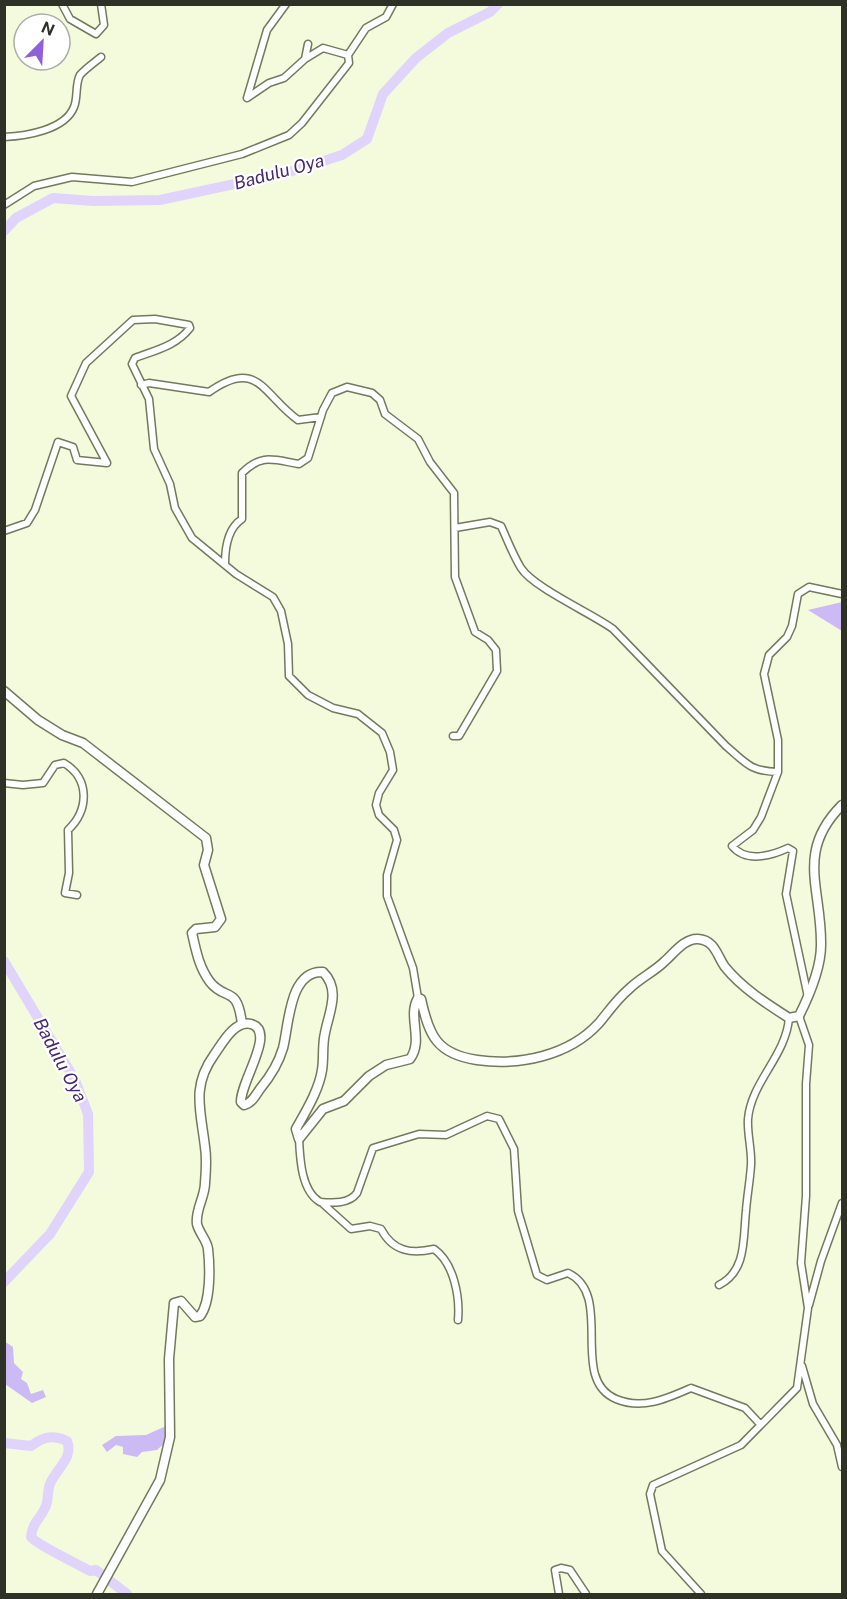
<svg xmlns="http://www.w3.org/2000/svg" width="847" height="1599" font-family="'Public Sans',sans-serif">
	<style>
		.green { fill: #ccbaf5 }
		.lines { fill: none; stroke-linecap: round; stroke-linejoin: round }
		.river { stroke: #e0d4fd; stroke-width: 10 }
		.street-casing { stroke: #72795d; stroke-width: 9 }
		.secondary-casing { stroke: #72795d; stroke-width: 11 }
		.street { stroke: #fff; stroke-width: 6 }
		.secondary { stroke: #fff; stroke-width: 8 }
		.labels { text-anchor: middle; stroke-width: 4.5; stroke-linejoin: round; paint-order: stroke }
		.water-label { font-size: 18px; font-style: italic; fill: #462772; stroke: #fff }
	</style>
	<rect width="100%" height="100%" fill="#f4fbdc"/>
	<!-- green -->
	<path class="green" d="M842,602V631L808,610Z
		M4,1341L13,1347L14,1363L23,1372L21,1379L27,1383L31,1394L43,1390L46,1397L32,1403L5,1384Z
		M166,1426L167,1441L157,1450L142,1452L137,1457L123,1454V1447L116,1445L107,1452L102,1445L116,1436L146,1435Z"/>
	<g class="lines">
		<!-- river -->
		<path class="river" d="M4,231L16,218L53,198L93,201L160,200L286,173L342,155L367,139L383,94L416,58L448,33L490,12L498,4
			M4,961L75,1080L88,1114L89,1172L50,1234L4,1282
			M4,1443L31,1446C44,1436 53,1435 67,1441C74,1458 56,1469 50,1484C47,1491 49,1501 45,1508C39,1521 33,1521 31,1537C37,1545 78,1564 90,1571L96,1570L127,1594"/>
		<defs>
			<path id="street" d="M62,4L70,19L96,34L104,25L101,4
				M348,55L366,28L386,17L393,4
				M305,59L308,44
				M4,137C26,136 65,130 74,107C78,98 75,84 80,75C85,69 95,62 101,57
				M4,205L34,186L72,177L132,182L242,154L289,135L302,123L349,63L348,55L323,48L305,59L284,78L269,83L247,98L267,30L286,4
				M141,385L149,383L209,392C258,357 263,395 298,420L321,417
				M455,528L490,522L501,526C507,539 513,555 521,568C534,588 591,613 613,629L726,746C747,764 750,771 778,772
				M4,531L27,523L35,510L58,442L73,447L77,460L107,463L71,396L86,363L133,320L155,319L189,325L190,328C176,346 156,350 135,358L132,364L149,399L154,449L170,484L175,508L192,538L236,574L273,597L281,611L288,644L289,676L308,695L333,708L358,714L382,733L390,752L393,770L379,793L376,805L379,815L394,830L397,840L387,875V896L413,968L418,998
				M225,564C225,548 228,528 242,519V473C262,453 274,460 299,464L308,458L323,410L332,393L347,387L372,393L380,400L385,414L418,439L430,462L454,493L455,577L475,632L488,640L496,650L497,671L459,736H453
				M4,783L23,785L43,783L55,765L64,763C90,779 89,810 68,830L69,873L65,893L77,895
				M808,997L786,894L793,851L788,848C771,856 746,863 732,846L753,830L761,817L778,772V740L764,674L769,655L787,637L792,626L798,594L809,587L842,594
				M299,1139C300,1158 301,1191 320,1202C333,1203 349,1204 357,1193L373,1148L419,1134L446,1135L487,1116L499,1119L514,1149L518,1211L537,1275L547,1280L568,1273C615,1295 568,1379 616,1399C642,1410 666,1399 691,1388L745,1408L760,1424
				M321,1202L351,1229L370,1226L381,1229C393,1252 412,1254 434,1249C454,1263 460,1297 458,1320
				M719,1285C747,1271 743,1238 746,1211C747,1196 750,1181 751,1165C752,1150 747,1134 748,1119C751,1082 786,1056 789,1018
				M809,1305L821,1261L842,1203
				M802,1366L813,1404L837,1445L842,1467
				M559,1594L555,1570L561,1568L570,1570L586,1594
				M701,1594L662,1551L650,1494L653,1485L741,1445L797,1388L808,1308L801,1263L806,1196V1084L809,1045L799,1016"/>
			<path id="secondary" d="M4,691L38,720L62,735L83,743L206,838L208,850L204,865L221,919L215,927L196,929L192,933C196,951 199,967 210,982C226,1002 237,984 242,1024
				M97,1594L160,1480L170,1437L169,1359L174,1303L181,1301L195,1317L200,1316C211,1302 210,1267 208,1249C207,1240 199,1233 197,1224C195,1210 205,1197 205,1183C206,1171 207,1159 205,1147C201,1111 191,1087 214,1055C222,1044 234,1020 251,1024C277,1031 240,1082 241,1102L244,1105C252,1103 255,1096 260,1089C269,1078 279,1062 283,1048C289,1025 289,970 323,972C341,990 329,1012 325,1033C322,1045 324,1058 322,1070C319,1090 306,1111 296,1129L299,1139L323,1109L344,1101L369,1076L386,1065L410,1059C424,1040 407,1016 418,998L421,999C429,1036 437,1054 477,1060C519,1066 569,1056 599,1023C609,1011 617,999 629,989C640,978 654,972 665,961C674,953 685,938 698,939C715,940 717,956 725,967C742,988 767,1004 789,1018L799,1016C809,996 821,968 821,945C822,889 795,852 842,805"/>
		</defs>
		<!-- street casing -->
		<use href="#street" class="street-casing"/>
		<!-- secondary casing -->
		<use href="#secondary" class="secondary-casing"/>
		<!-- street -->
		<use href="#street" class="street"/>
		<!-- secondary -->
		<use href="#secondary" class="secondary"/>
	</g>
	<g class="labels">
		<!-- water labels -->
		<g class="water-label">
			<text transform="translate(279 172) rotate(-15)" y="6">Badulu Oya</text>
			<text transform="translate(60 1060) rotate(62)" y="6">Badulu Oya</text>
		</g>
	</g>
	<!-- border -->
	<rect width="847" height="1599" fill="none" stroke="#2e3125" stroke-width="12"/>
	<!-- north arrow -->
	<g transform="translate(42 42) rotate(24)"><circle r="28" fill="#ffffff" stroke="#abada8" stroke-width="1.5"/>
	<path d="M0-4.5L10 22L0 15L-10 22Z" fill="#8f60da"/>
	<text y="-9" font-size="16" font-weight="bold" text-anchor="middle" fill="#2e3125">N</text>
	</g>
</svg>
